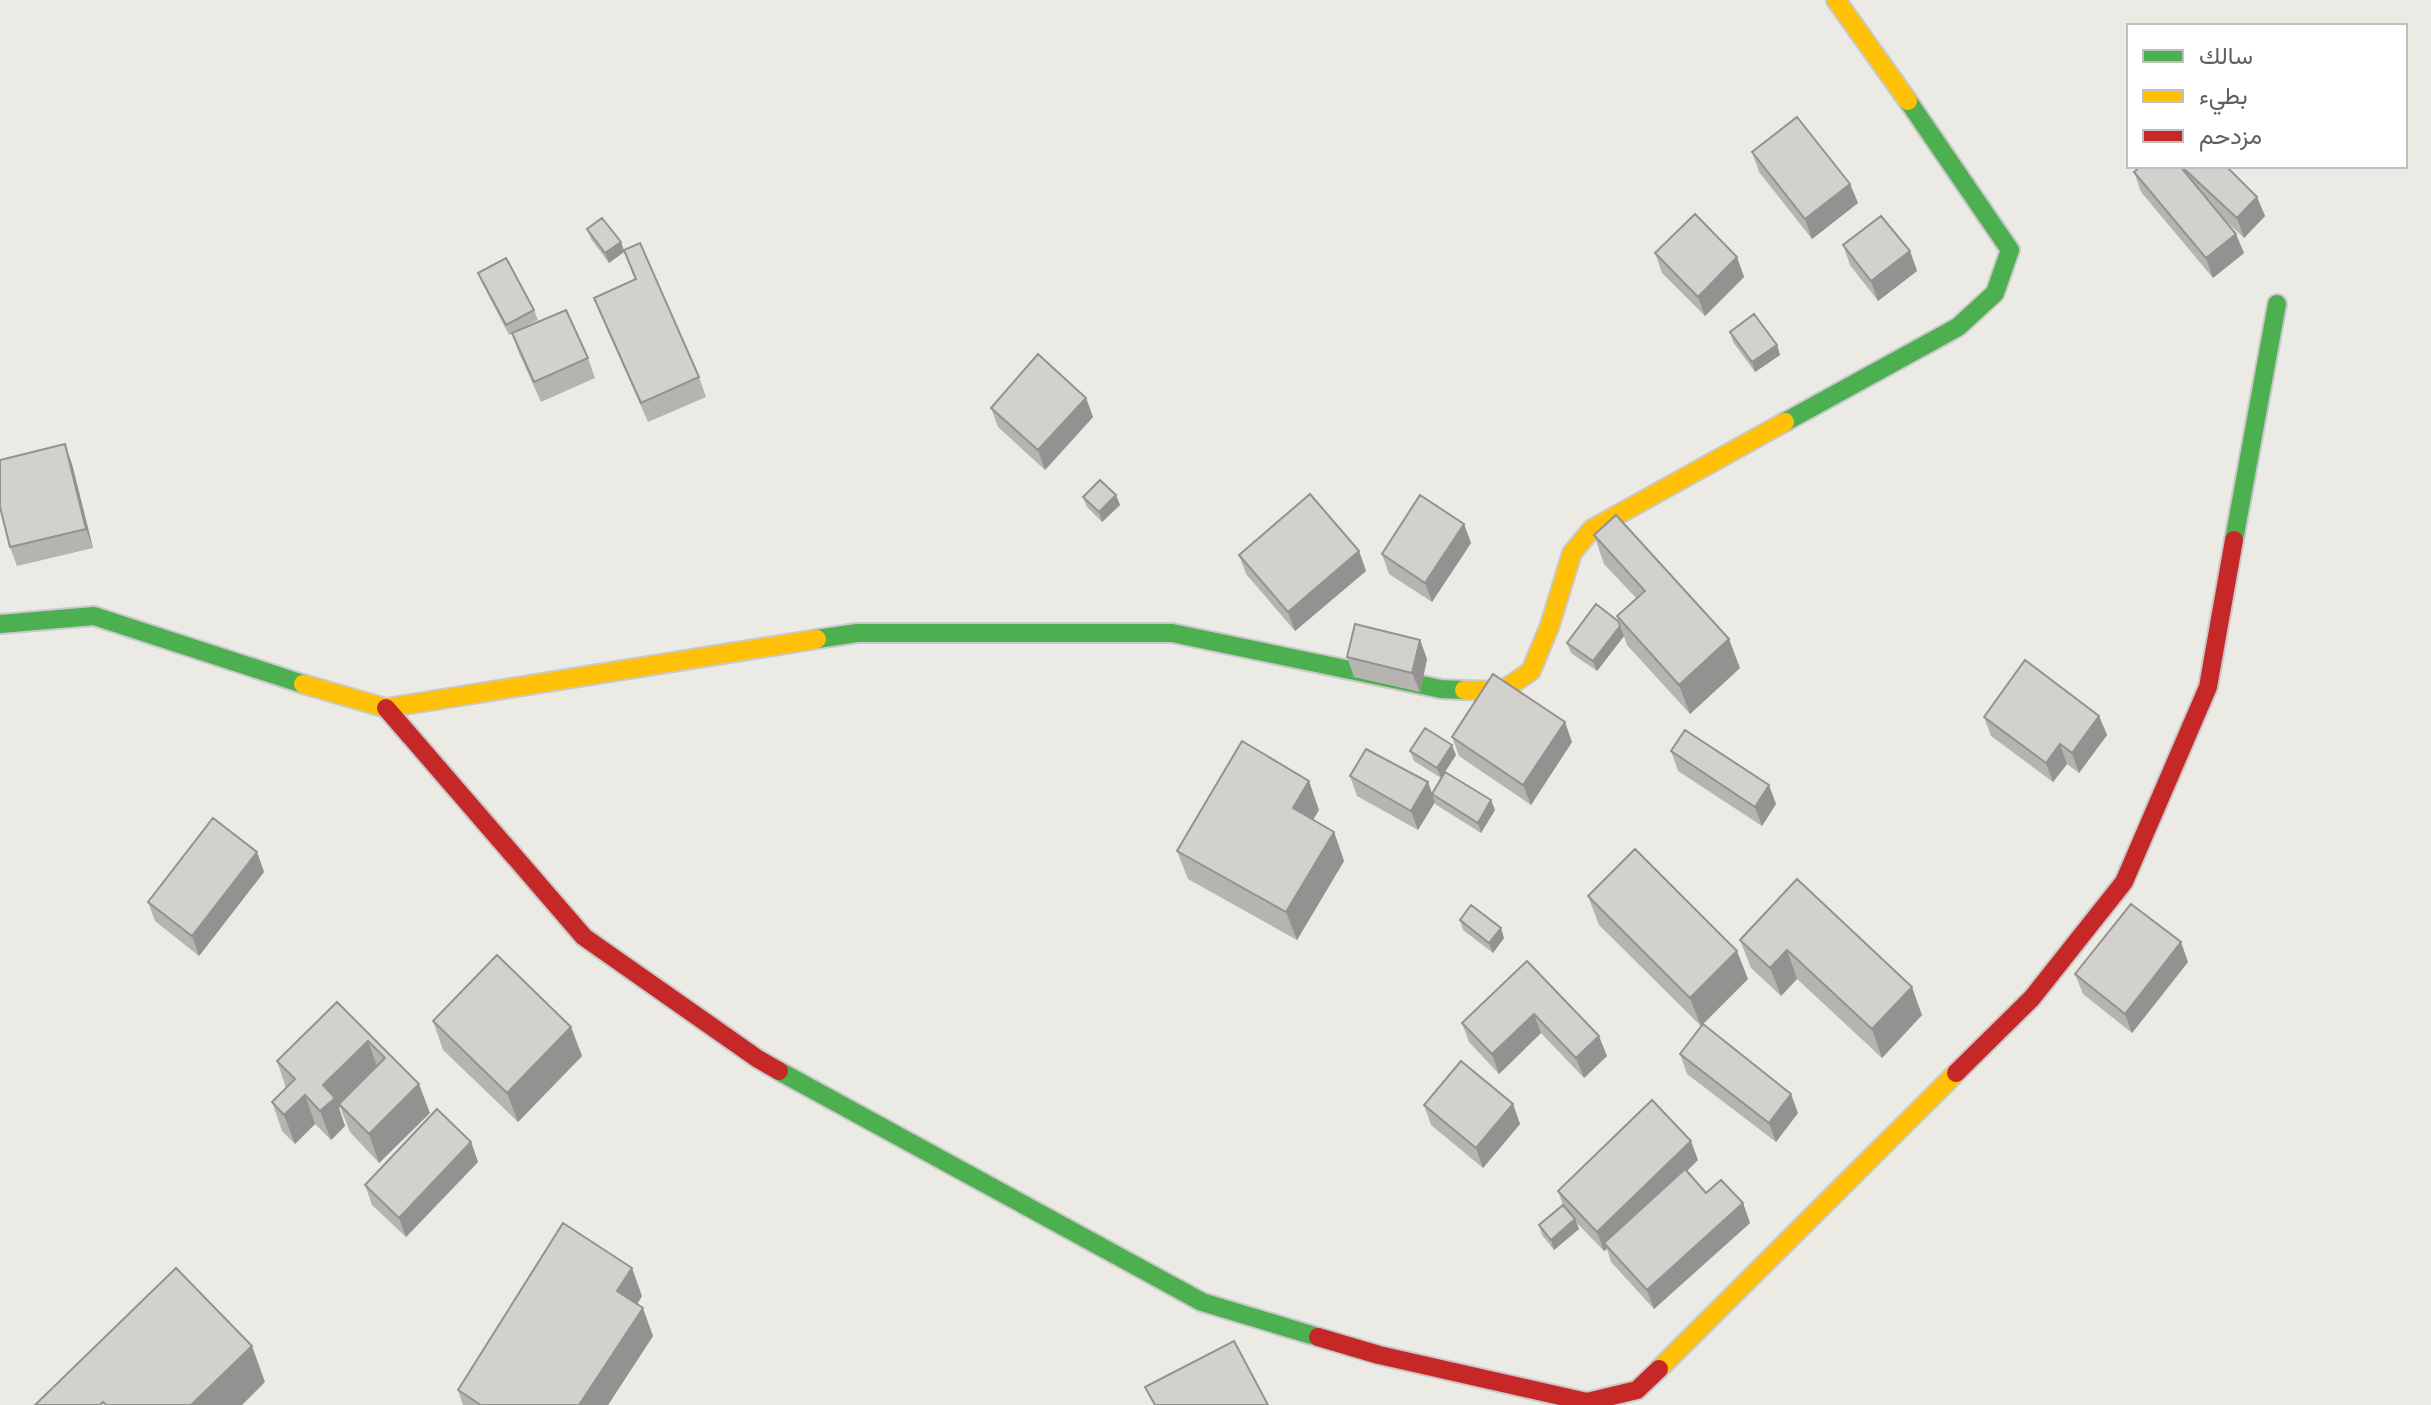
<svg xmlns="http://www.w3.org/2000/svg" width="2431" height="1405" font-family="'PT Sans Narrow',Vazirmatn,sans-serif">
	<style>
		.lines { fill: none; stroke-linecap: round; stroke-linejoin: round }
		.fast-casing { stroke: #c9c9c9; stroke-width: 22 }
		.slow-casing { stroke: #c9c9c9; stroke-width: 22 }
		.jam-casing { stroke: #c9c9c9; stroke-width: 22 }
		.fast { stroke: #4caf50; stroke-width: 18 }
		.slow { stroke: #ffc107; stroke-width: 18 }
		.jam { stroke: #c62828; stroke-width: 18 }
		.wall { fill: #b5b4b1 }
		.shaded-wall { fill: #939290 }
		.building { fill: #d2d1ce; stroke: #939290; stroke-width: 2 }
	</style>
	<rect width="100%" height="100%" fill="#eceae5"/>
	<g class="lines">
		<defs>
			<path id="fast" d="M1785,422L1958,327L1995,293L2010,250L1908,101
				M2234,540L2277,304
				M0,624L94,616L303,684
				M817,639L857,633H1172L1441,689L1464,690
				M779,1071L1202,1302L1318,1337"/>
			<path id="slow" d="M1836,0L1908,101
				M303,684L386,708L817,639
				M1464,690L1502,691L1531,671L1550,625L1572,553L1592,529L1785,422
				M1659,1369L1956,1073"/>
			<path id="jam" d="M386,708L584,937L758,1059L779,1071
				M1956,1073L2032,998L2124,882L2208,687L2234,540
				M1318,1337L1379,1355L1587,1402L1637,1390L1659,1369"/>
		</defs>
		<!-- fast casing -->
		<use href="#fast" class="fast-casing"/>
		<!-- slow casing -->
		<use href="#slow" class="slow-casing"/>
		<!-- jam casing -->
		<use href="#jam" class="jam-casing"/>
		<!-- fast -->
		<use href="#fast" class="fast"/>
		<!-- slow -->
		<use href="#slow" class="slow"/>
		<!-- jam -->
		<use href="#jam" class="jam"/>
	</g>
	<!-- wall -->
	<path class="wall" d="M1752,152L1850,184L1858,203L1812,239L1759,172Z
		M2226,166L2257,197L2265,216L2244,238L2226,221L2244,253L2213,278L2141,192L2134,172Z
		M587,229L621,242L624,250L699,377L706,397L648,422L602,318L594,298L635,280L624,252L609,263L591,239Z
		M1843,245L1910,251L1917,271L1878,301L1850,265Z
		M1655,253L1737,257L1744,277L1705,316L1662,273Z
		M478,273L534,310L538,320L520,329L588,358L595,378L541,402L519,353L512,334L509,335L482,283Z
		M1730,332L1777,345L1780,355L1755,372L1733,342Z
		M1086,398L1093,417L1045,470L998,427L991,408Z
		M72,464L93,548L17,566L10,547Z
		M1116,495L1120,505L1102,522L1087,507L1083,497Z
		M1464,524L1471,543L1432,602L1389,574L1382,554Z
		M1594,535L1740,668L1690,714L1627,645L1624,636L1597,671L1571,653L1567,643L1618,621L1617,616L1636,598L1604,564Z
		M1359,551L1366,571L1295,631L1246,574L1239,555Z
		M1420,640L1427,659L1420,692L1354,677L1347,657Z
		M2099,716L2107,735L2079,773L2067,764L2053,782L1991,736L1984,717Z
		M1452,737L1572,742L1531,805L1459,756Z
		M1410,751L1456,755L1441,778L1414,761Z
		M1671,751L1776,804L1762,826L1678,771Z
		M1350,776L1428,782L1432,794L1495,810L1481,833L1435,804V802L1418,830L1357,796Z
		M1319,810L1313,820L1334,832L1344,861L1297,940L1188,879L1177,851Z
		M257,852L264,872L199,956L155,921L148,902Z
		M1797,879L1922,1015L1882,1058L1797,979L1781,996L1751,968L1740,940Z
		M1588,896L1748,979L1701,1026L1599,925Z
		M1460,920L1504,938L1493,953L1463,930Z
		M1527,961L1607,1056L1584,1078L1541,1033L1499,1074L1469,1042L1462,1023Z
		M2188,962L2132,1033L2083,994L2075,974Z
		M337,1002L430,1113L379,1163L350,1132L340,1107L339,1108L345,1126L331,1140L315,1124L295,1144L282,1131L272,1102L286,1088L277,1061Z
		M433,1021L571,1027L582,1056L518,1122L443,1050Z
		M1680,1054L1798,1113L1776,1142L1687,1074Z
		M1513,1104L1520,1124L1483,1168L1431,1125L1424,1105Z
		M471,1142L478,1162L406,1237L372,1205L365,1185Z
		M1698,1160L1687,1171L1706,1193L1743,1203L1750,1223L1654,1309L1611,1262L1607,1249L1604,1251L1576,1222L1579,1229L1554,1250L1542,1235L1539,1225L1563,1205L1558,1191Z
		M642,1296L637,1304L653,1336L608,1405H463L458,1390Z"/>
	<!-- shaded-wall -->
	<path class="shaded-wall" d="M1850,184L1858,203L1812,239L1805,219Z
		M2257,197L2265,216L2244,238L2237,218Z
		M2236,234L2244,253L2213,278L2206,258Z
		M621,242L624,252L609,263L605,253Z
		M1910,251L1917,271L1878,301L1871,281Z
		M1737,257L1744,277L1705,316L1698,297Z
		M1777,345L1780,355L1755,372L1752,362Z
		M1086,398L1093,417L1045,470L1038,450Z
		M65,444L72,464L93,548L86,529Z
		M1116,495L1120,505L1102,522L1099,512Z
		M1464,524L1471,543L1432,602L1425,583Z
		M1359,551L1366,571L1295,631L1288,612Z
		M1620,626L1624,636L1597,671L1593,661Z
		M1729,639L1740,668L1690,714L1679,685Z
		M1420,640L1427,659L1420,692L1412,673Z
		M2099,716L2107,735L2079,773L2072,753Z
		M1565,722L1572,742L1531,805L1523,785Z
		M2060,744L2067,764L2053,782L2046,763Z
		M1452,745L1456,755L1441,778L1437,768Z
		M1309,781L1319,810L1303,836L1293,808Z
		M1428,782L1435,802L1418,830L1411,811Z
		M1769,785L1776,804L1762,826L1755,807Z
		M1491,800L1495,810L1481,833L1478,823Z
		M1334,832L1344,861L1297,940L1286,912Z
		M257,852L264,872L199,956L192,936Z
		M1501,928L1504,938L1493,953L1489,943Z
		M2181,942L2188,962L2132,1033L2125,1014Z
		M1787,950L1797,979L1781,996L1770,968Z
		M1737,951L1748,979L1701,1026L1690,998Z
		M1912,987L1922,1015L1882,1058L1872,1029Z
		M1534,1014L1541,1033L1499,1074L1492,1054Z
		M571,1027L582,1056L518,1122L507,1093Z
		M1599,1036L1607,1056L1584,1078L1576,1058Z
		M368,1041L378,1069L339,1104L340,1107L339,1108L345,1126L331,1140L320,1111L323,1085Z
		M419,1084L430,1113L379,1163L369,1134Z
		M1791,1094L1798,1113L1776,1142L1769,1123Z
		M305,1095L315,1124L295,1144L284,1115Z
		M1513,1104L1520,1124L1483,1168L1476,1148Z
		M1691,1141L1698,1160L1608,1247L1604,1243L1607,1249L1604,1251L1597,1232Z
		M471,1142L478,1162L406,1237L399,1218Z
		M1743,1203L1750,1223L1654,1309L1647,1290Z
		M1575,1219L1579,1229L1554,1250L1551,1240Z
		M632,1268L642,1296L628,1319L617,1291Z
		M643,1308L653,1336L608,1405H579Z
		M252,1346L265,1382L242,1405H191Z"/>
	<!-- building -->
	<path class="building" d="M1797,117L1850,184L1805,219L1752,152Z
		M2141,166H2180L2236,234L2206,258L2134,172Z
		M2181,166H2226L2257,197L2237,218Z
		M1695,214L1737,257L1698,297L1655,253Z
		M1881,216L1910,251L1871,281L1843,245Z
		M602,218L621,242L605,253L587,229Z
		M640,243L699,377L641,403L594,298L636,279L624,250Z
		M506,258L534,310L506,325L478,273Z
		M566,310L588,358L534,382L512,333Z
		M1754,314L1777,345L1752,362L1730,332Z
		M1038,354L1086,398L1038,450L991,408Z
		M65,444L86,529L10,547L0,507V460Z
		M1100,480L1116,495L1099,512L1083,497Z
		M1310,494L1359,551L1288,612L1239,555Z
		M1420,495L1464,524L1425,583L1382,554Z
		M1616,515L1729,639L1679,685L1617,616L1645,591L1594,535Z
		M1596,604L1618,621L1620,626L1593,661L1567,643Z
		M1355,624L1420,640L1412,673L1347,657Z
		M2025,660L2099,716L2072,753L2060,744L2046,763L1984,717Z
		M1493,674L1565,722L1523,785L1452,737Z
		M1425,728L1452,745L1437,768L1410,751Z
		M1685,730L1769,785L1755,807L1671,751Z
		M1242,741L1309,781L1293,808L1334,832L1286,912L1177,851Z
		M1366,749L1428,782L1411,811L1350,776Z
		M1445,772L1491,800L1478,823L1432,794Z
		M213,818L257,852L192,936L148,902Z
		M1635,849L1737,951L1690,998L1588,896Z
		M1797,879L1912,987L1872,1029L1787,950L1770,968L1740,940Z
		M2131,904L2181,942L2125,1014L2075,974Z
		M1471,905L1501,928L1489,943L1460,920Z
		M497,955L571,1027L507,1093L433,1021Z
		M1527,961L1599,1036L1576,1058L1534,1014L1492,1054L1462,1023Z
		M337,1002L419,1084L369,1134L339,1104L385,1058L368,1041L323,1085L335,1098L320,1111L305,1095L284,1115L272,1102L295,1079L277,1061Z
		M1703,1024L1791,1094L1769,1123L1680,1054Z
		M1461,1061L1513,1104L1476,1148L1424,1105Z
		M1652,1100L1691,1141L1597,1232L1558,1191Z
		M437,1109L471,1142L399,1218L365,1185Z
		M1685,1169L1706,1193L1721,1180L1743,1203L1647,1290L1604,1243Z
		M1563,1205L1575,1219L1551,1240L1539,1225Z
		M563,1223L632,1268L617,1291L643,1308L579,1405H481L458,1390Z
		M176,1268L252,1346L191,1405H106L103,1402L100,1405H35Z
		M1234,1341L1268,1405H1155L1145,1387Z"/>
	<!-- legend -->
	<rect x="2127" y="24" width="280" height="144" fill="#ffffff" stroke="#bdbfc1" stroke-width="2"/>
	<rect x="2143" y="50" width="40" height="12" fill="#4caf50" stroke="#bdbfc1" stroke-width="2"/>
	<text x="2199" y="64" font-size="24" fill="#5a6064">سالك</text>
	<rect x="2143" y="90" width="40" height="12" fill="#ffc107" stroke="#bdbfc1" stroke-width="2"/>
	<text x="2199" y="104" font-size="24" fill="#5a6064">بطيء</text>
	<rect x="2143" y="130" width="40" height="12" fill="#c62828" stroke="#bdbfc1" stroke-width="2"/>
	<text x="2199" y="144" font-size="24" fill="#5a6064">مزدحم</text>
</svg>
